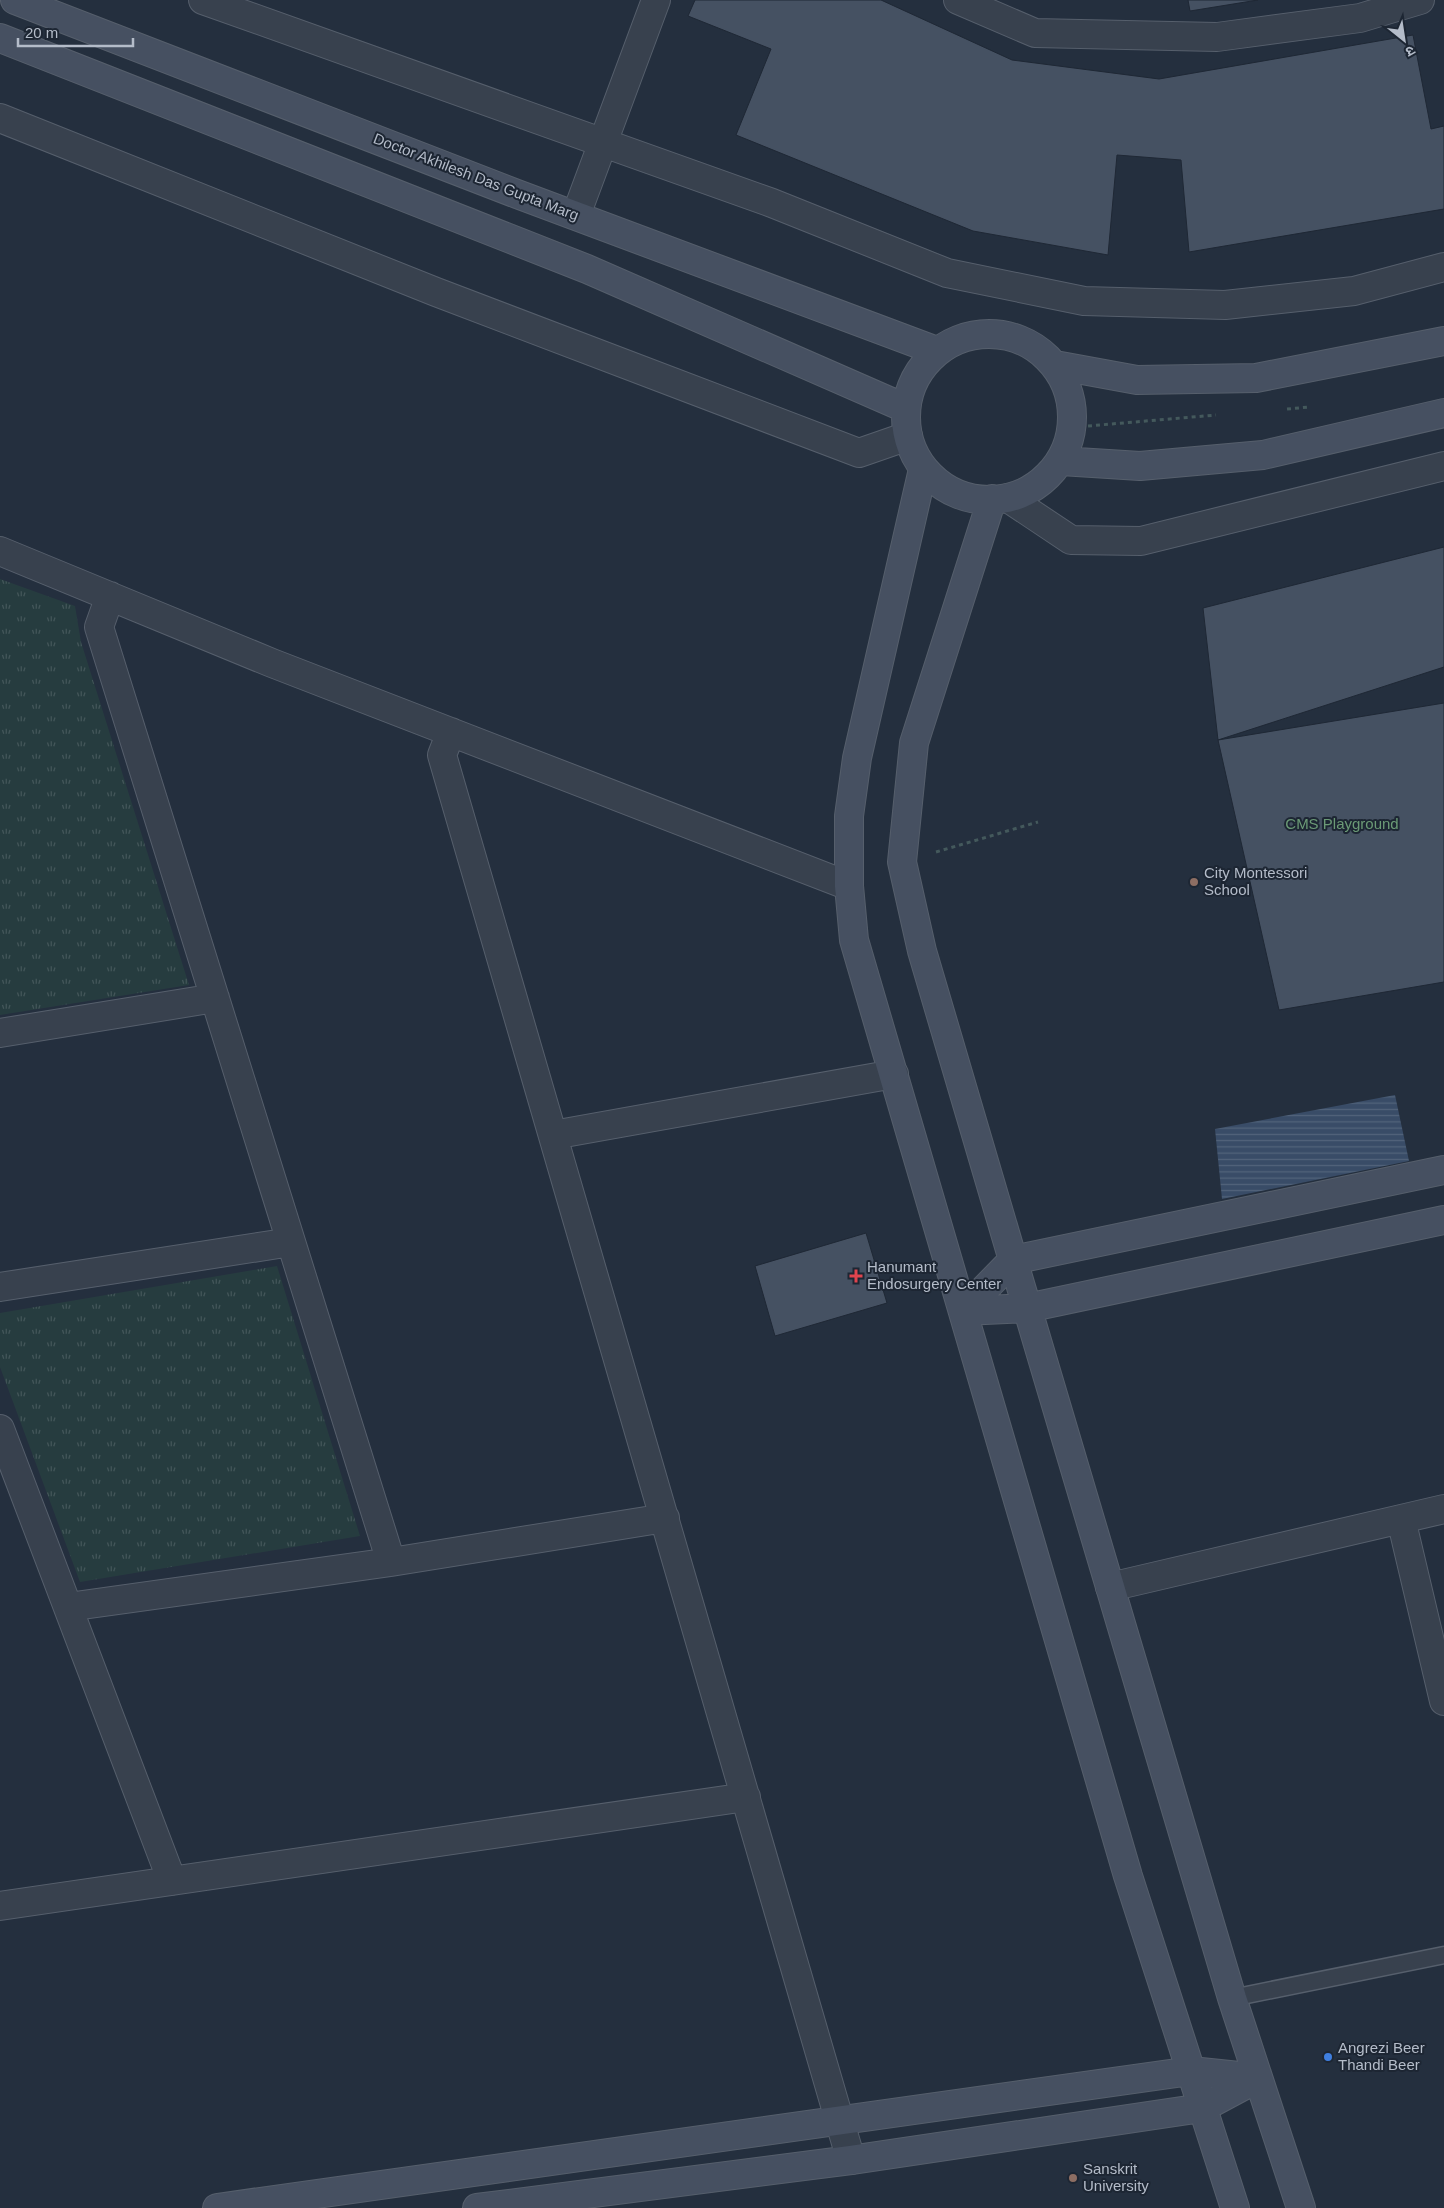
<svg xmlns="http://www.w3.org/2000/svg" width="1444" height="2208" font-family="Arial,'Noto Sans Devanagari',sans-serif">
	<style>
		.park { fill: url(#park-tufts) }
		.water { fill: url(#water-rules) }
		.building { fill: #455162; stroke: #1f2835 }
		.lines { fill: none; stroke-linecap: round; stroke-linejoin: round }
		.lane-casing { stroke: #565f6c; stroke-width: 19 }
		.street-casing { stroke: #565f6c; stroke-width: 30 }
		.secondary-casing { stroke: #565f6c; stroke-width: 30 }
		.path { stroke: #44595c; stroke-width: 3; stroke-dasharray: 4 4; stroke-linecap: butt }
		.lane { stroke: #38414e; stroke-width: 16 }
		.street { stroke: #38414e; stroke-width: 28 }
		.secondary { stroke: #465061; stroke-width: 28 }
		.education-dot { fill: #8d6e63; stroke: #1d2633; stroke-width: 2 }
		.health-dot { fill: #e0444e; stroke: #1d2633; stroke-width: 2 }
		.shop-dot { fill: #3f7fe0; stroke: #1d2633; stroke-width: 2 }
		.labels { text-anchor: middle; stroke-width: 4; stroke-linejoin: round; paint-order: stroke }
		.street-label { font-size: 15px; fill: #b4bcc9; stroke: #1d2633 }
		.park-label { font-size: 15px; fill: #6b9a76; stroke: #1d2633 }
		.poi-label { font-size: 15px; fill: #b4bcc9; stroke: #1d2633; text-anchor: start }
	</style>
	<defs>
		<pattern id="park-tufts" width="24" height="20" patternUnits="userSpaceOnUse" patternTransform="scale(1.25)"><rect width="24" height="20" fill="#263c3f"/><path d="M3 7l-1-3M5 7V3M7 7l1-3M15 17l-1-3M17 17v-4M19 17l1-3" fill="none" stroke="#435659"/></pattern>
		<pattern id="water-rules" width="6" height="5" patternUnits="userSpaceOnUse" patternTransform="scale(1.25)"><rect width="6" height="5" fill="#394c67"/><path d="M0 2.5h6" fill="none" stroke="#53647b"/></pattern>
	</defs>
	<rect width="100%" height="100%" fill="#242f3e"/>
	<!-- park -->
	<path class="park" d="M0,579L75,606L81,642L189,985L0,1015Z
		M277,1266L360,1536L80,1582L0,1367V1313Z"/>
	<!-- water -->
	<path class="water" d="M1395,1095L1409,1161L1222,1199L1215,1129Z"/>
	<!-- building -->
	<path class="building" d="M695,0H881L1012,60L1159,79L1413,35L1431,129L1444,126V209L1189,252L1181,160L1117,155L1108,255L973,231L736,135L771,49L688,16Z
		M1188,0H1258L1190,11Z
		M1444,547V667L1218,740L1203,608Z
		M1444,703V982L1279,1010L1218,740Z
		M866,1233L887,1303L775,1336L755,1266Z"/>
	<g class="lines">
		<defs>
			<path id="lane" d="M1232,1998L1444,1955"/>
			<path id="street" d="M203,0L772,203L947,273L1084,301L1225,305L1354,291L1444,267
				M958,0L1035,33L1217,37L1360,18L1420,0
				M0,118L436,292L859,453L908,436
				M576,215L656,0
				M1008,498L1071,540L1141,541L1444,466
				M0,551L272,663L849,886
				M110,596L99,627L391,1562
				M451,732L442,755L851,2160
				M0,1033L215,998
				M553,1135L894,1074
				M0,1287L291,1242
				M0,1429L172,1881
				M1401,1519L1444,1701
				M1110,1587L1444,1509
				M68,1607L391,1562L665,1518
				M0,1906L746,1797"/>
			<path id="secondary" d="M15,0L517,194L937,351
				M0,38L587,269L905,408
				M906 417a83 83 0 1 1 166 0a83 83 0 1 1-166 0Z
				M1055,365L1137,380L1256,378L1444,341
				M1061,461L1140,466L1263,455L1444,413
				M923,469L857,758L849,816V886L854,940L1128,1876L1235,2208
				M992,499L914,743L902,862L922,951L1013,1260L1232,1998L1301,2208
				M963,1311L1013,1260L1444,1170
				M963,1311L1027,1308L1444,1220
				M217,2208L1191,2071L1258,2078
				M477,2208L851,2160L1202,2108L1258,2078"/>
		</defs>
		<!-- lane casing -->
		<use href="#lane" class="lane-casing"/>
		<!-- street casing -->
		<use href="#street" class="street-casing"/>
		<!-- secondary casing -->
		<use href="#secondary" class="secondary-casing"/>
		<!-- path -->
		<path class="path" d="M1287,409L1309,407
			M1088,426L1216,415
			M936,852L1038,822"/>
		<!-- lane -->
		<use href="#lane" class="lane"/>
		<!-- street -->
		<use href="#street" class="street"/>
		<!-- secondary -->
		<use href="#secondary" class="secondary"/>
	</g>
	<!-- markers -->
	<g class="education-dot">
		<circle cx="1194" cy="882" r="5"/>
		<circle cx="1073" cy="2178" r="5"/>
	</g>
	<path class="health-dot" d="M853.5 1268.5h5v5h5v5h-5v5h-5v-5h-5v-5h5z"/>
	<circle class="shop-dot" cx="1328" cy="2057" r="5"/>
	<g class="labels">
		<!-- street labels -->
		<g class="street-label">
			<text transform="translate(476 177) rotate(21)" y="5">Doctor Akhilesh Das Gupta Marg</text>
		</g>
		<!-- park labels -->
		<g class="park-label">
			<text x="1342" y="829">CMS Playground</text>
		</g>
		<!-- poi labels -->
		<g class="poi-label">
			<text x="1204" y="878">City Montessori<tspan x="1204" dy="17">School</tspan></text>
			<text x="867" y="1272">Hanumant<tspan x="867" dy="17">Endosurgery Center</tspan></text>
			<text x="1338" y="2053">Angrezi Beer<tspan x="1338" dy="17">Thandi Beer</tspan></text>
			<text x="1083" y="2174">Sanskrit<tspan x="1083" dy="17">University</tspan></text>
		</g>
	</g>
	<!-- north arrow -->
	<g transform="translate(1404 40) rotate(150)" stroke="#1d2633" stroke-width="4" paint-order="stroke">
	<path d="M0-4L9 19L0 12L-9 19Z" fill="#b4bcc9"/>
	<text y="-8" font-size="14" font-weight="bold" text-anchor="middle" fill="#b4bcc9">उ</text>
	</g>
	<!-- scale -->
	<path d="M18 38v8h115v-8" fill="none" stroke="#b4bcc9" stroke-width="2.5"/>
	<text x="25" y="38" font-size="15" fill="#b4bcc9" stroke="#1d2633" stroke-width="4" paint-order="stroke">20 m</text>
</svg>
